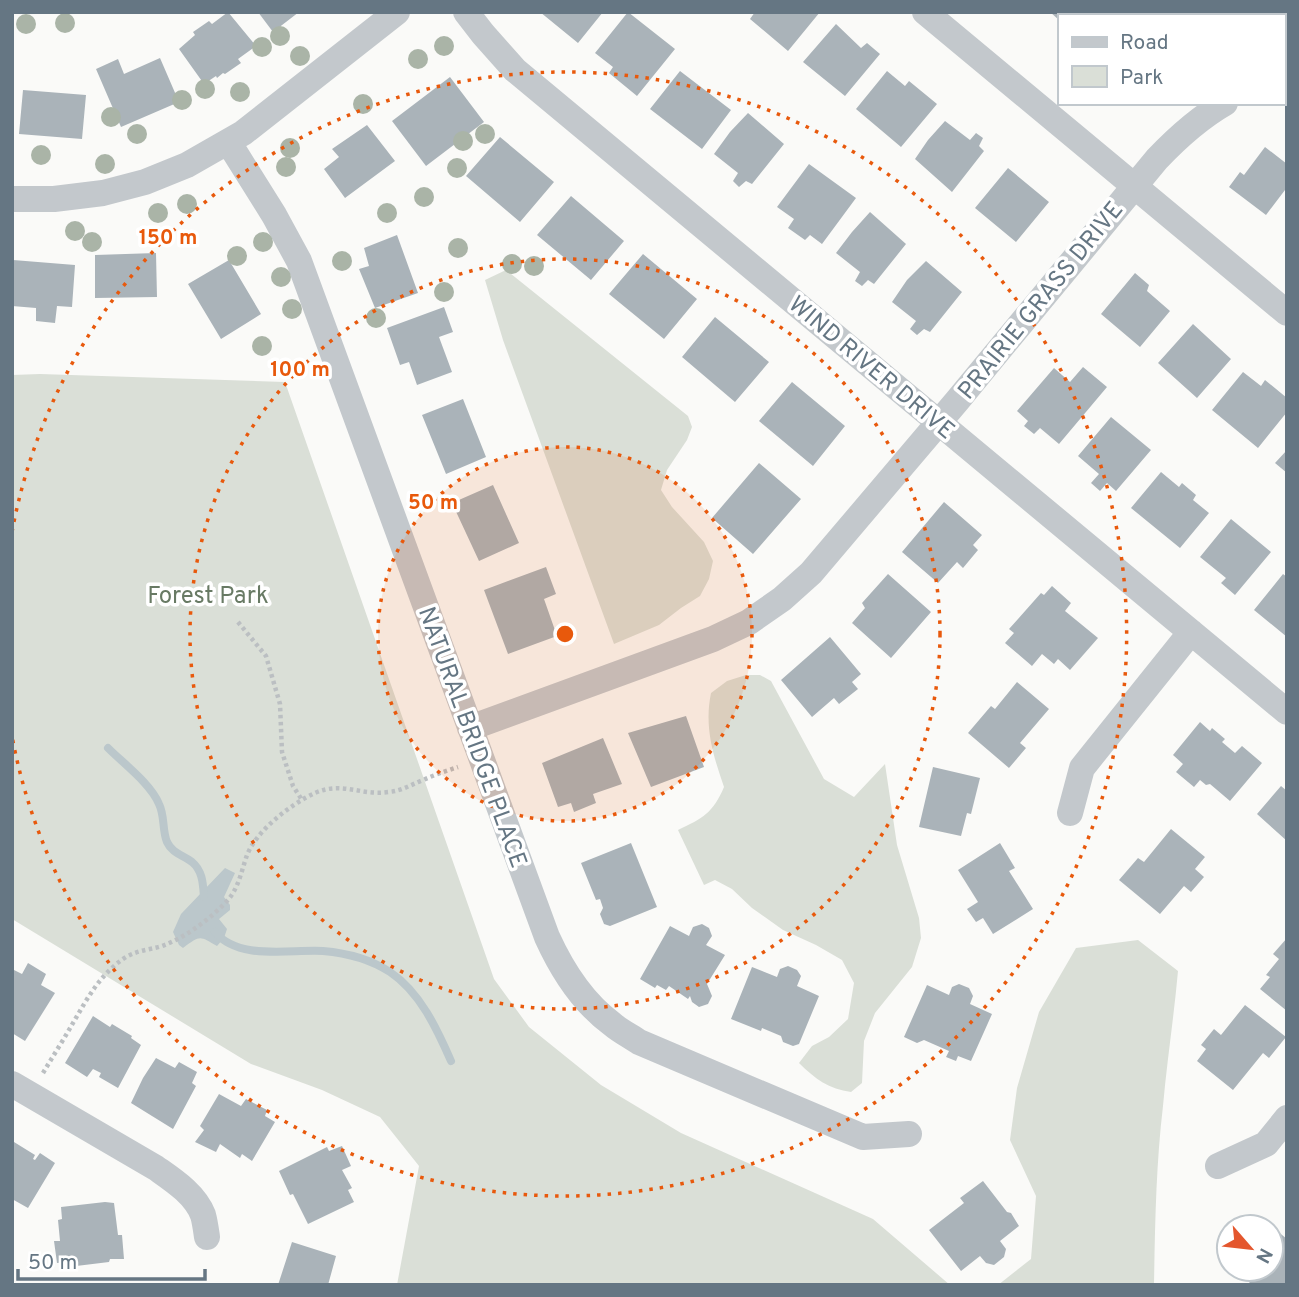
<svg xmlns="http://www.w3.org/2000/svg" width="1299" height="1297" font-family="Overpass,sans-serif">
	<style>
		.green { fill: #dadfd7 }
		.water { fill: #bbc7cb }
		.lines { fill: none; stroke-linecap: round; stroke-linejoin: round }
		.stream { stroke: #bbc7cb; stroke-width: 8 }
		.building { fill: #aab3b9 }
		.path { stroke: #bbbfc2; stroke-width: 4.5; stroke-dasharray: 3.5 3.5; stroke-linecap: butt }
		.minor { stroke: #c3c8cc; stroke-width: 26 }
		.tree { fill: #aab4a7 }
		.ring { fill: none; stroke: #e8590c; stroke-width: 3.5; stroke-dasharray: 3.5 7 }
		.labels { text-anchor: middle; stroke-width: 7; stroke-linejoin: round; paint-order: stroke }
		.street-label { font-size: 24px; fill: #657683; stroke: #fff }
		.park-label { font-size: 24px; fill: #687a64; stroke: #fff }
		.centre { fill: #e8590c; stroke: #fff; stroke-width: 3.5 }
		.ring-label { font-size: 21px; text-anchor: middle; font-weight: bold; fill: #e8590c; stroke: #fff; stroke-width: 7; stroke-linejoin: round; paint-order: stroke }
	</style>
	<rect width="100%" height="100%" fill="#fafaf8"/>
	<!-- green -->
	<path class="green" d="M506,270L688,416L692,427L687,440L667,470L661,490L672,507L704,542L713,561L709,579L700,596L681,608L659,625L614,644L503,340L485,280Z
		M40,374L285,382L494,979L529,1027L601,1085L681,1133L873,1219L950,1285H397L419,1166L380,1117L322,1090L251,1064L12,919V375Z
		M746,675H760L771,681L824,779L854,797L885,764L897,845L919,918L921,938L912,967L875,1013L864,1041L862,1083L851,1092C829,1089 815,1079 799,1063L812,1046L829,1037L848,1019L854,983L842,960L816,945L783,930L752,908L732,889L715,880L704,885L678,830C703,818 713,813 724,787C713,755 704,727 711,693L727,681Z
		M1138,940L1178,971C1174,1016 1167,1061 1163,1106C1156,1165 1155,1225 1154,1285H998L1031,1259L1036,1196L1010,1140L1017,1088L1039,1012L1076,948Z"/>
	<!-- water -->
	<path class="water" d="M225,868L235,873L224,897L230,905V910L219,919L227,929L224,938L217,946C199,936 201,935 183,948L179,945L173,932L181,914Z"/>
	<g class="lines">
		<!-- stream -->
		<path class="stream" d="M108,748C124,764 151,784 159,804C165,816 162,830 167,842C172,853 183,855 192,862C203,871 203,885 204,897
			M215,932C239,961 290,949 323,951C347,953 370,959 390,972C420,992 437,1029 451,1061"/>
	</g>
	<!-- building -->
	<path class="building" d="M228,12L256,46L238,59L241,63L225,74L223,73L217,78L216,76L204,84L179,49L195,35L193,32L209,21L212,24Z
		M258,12H299L273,32Z
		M540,12H603L578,43Z
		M628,12L675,49L637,96L609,73L613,67L595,53Z
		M755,12H820L788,51L750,19Z
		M1050,12H1108L1105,16H1059V20Z
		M1184,12H1241L1243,16H1178Z
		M836,24L861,48L867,43L880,54L845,96L803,62Z
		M160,58L179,102L121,127L96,69L118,59L124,74Z
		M680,71L731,110L702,149L650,109Z
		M887,71L905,86L909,81L937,104L901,147L856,109Z
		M450,77L484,122L426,166L392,121Z
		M23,90L86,95L82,139L19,134Z
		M748,113L784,144L752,184L746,181L739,187L733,181L738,173L714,154L730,132Z
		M945,121L970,140L976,133L983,138L979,146L984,151L952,192L915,159L928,140Z
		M367,125L395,161L345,198L324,169L339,157L332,149Z
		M500,137L554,182L520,222L466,176Z
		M1265,147L1287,164V191L1285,190L1266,215L1229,187L1240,172L1244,175Z
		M809,164L856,198L822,244L810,235L805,240L788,228L794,219L777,207Z
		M1008,168L1049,202L1016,242L975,208Z
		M571,196L624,241L591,280L537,235Z
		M870,212L906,244L874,284L868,280L862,286L855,281L860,272L836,253L852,232Z
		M397,235L418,293L375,308L359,269L369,266L364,248Z
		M156,253L157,297L95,298V255Z
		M643,254L697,299L664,339L609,294Z
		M13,260L75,265L72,307L57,306L55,323L36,321V308L12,306Z
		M229,260L261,314L221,339L188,284Z
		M926,261L962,292L930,332L924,329L917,335L910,329L916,321L892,302L907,280Z
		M1135,273L1149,285L1147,291L1170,311L1140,347L1101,314Z
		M444,307L453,332L439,337L452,372L417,385L409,362L400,365L387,328Z
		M715,317L769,362L735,402L682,357Z
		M1193,324L1231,359L1197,398L1158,363Z
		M1083,367L1107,387L1059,444L1040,428L1034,434L1024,426L1028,421L1017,411L1054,368L1070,382Z
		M1243,372L1261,386L1265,380L1287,398V412L1258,448L1212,410Z
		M792,382L845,426L813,466L759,421Z
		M463,399L486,457L446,474L422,415Z
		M1111,417L1151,450L1116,491L1107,483L1100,491L1091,483L1099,474L1078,456Z
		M1287,450V473L1275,463Z
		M759,463L801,499L753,554L712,518Z
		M1161,472L1179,487L1182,483L1196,495L1193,500L1209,513L1180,548L1131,508Z
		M493,485L519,543L479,561L452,503Z
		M944,502L982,535L973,545L978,550L963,568L957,562L938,583L902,552Z
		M1231,519L1271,552L1235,595L1221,583L1226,578L1200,557Z
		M546,567L556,594L544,599L557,636L508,654L484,590Z
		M888,574L931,612L891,658L852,623L865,608L862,603Z
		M1283,574L1287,577V637L1254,610Z
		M1052,586L1071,603L1065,611L1098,638L1070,670L1058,659L1054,664L1042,654L1032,666L1005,643L1014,633L1009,629L1041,593L1044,595Z
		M830,637L861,674L852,682L858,689L839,704L834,698L812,717L781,680Z
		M1017,682L1049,709L1020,743L1026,748L1009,768L968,733L991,706L995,709Z
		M686,716L704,767L651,787L628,733Z
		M1200,722L1210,731L1212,728L1225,739L1222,742L1235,753L1242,746L1262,763L1230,801L1210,784L1206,785L1200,780L1194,787L1176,772L1183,764L1173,755Z
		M603,738L622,784L593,794L596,803L574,812L571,803L558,807L542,763Z
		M933,767L980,778L971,814L967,813L961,836L919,827Z
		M1281,786L1287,791V841L1257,814Z
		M1171,829L1205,857L1195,869L1204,877L1191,892L1184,886L1160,914L1119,880L1138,858L1144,862Z
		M631,843L657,907L610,926L604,924L600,914L603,908L600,899L596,900L581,863Z
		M1000,843L1015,868L1009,871L1033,909L993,934L983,918L976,922L967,909L978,902L958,870Z
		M702,924L709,928L712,936L706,945L725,955L707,984L712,996L708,1004L699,1007L692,1002L690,996L688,999L669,986L666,990L657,985L655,988L640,979L670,926L689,936L693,927Z
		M1287,938V1011L1260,989L1270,977L1266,975L1279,959L1273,954Z
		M28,963L46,974L41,985L55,993L25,1041L12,1033V973L14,970L22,974Z
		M788,966L797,970L801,976L797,986L819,996L799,1044L793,1046L783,1042L781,1036L762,1028L761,1031L731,1019L752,967L777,977L780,969Z
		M959,984L969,988L973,996L970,1004L992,1014L971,1061L958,1056L956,1061L946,1057L949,1051L924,1040L917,1043L904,1037L927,985L949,995L952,987Z
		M1245,1005L1286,1037L1269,1058L1263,1053L1233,1090L1197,1061L1206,1049L1201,1045L1214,1029L1221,1035Z
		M93,1016L110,1027L112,1024L132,1036L131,1038L141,1045L118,1088L99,1077L101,1073L93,1069L87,1077L65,1063Z
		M156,1058L175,1068L179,1062L197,1072L192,1083L196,1086L173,1129L131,1103L143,1078Z
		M219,1094L241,1106L246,1099L267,1110L265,1116L275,1122L252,1161L242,1154L240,1158L220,1144L216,1152L195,1142L204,1130L200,1126Z
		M14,1142L35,1155L33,1159L35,1160L40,1153L55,1163L28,1208L12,1199V1144Z
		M342,1146L351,1166L342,1170L352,1188L348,1190L354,1202L308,1224L293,1194L290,1195L279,1171L327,1147L329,1151Z
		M983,1181L1007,1212L1011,1213L1019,1226L1000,1241L1006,1249L1004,1257L994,1265L986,1263L980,1256L961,1271L929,1230L964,1203L960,1198Z
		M105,1202L114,1203L118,1235H122L124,1259H110L109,1262L68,1267V1262L57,1263L54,1241H60L58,1220L62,1219L61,1207Z
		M1271,1226L1287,1239V1285H1252L1249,1283L1261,1269H1271Z
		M292,1242L336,1256L328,1285H278Z"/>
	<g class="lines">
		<!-- path -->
		<path class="path" d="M238,622L266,656L280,704L282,752L293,786L302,800
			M43,1073C53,1056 64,1039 73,1023C88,997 101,973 126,957C138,950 149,950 162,946C186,937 209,920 227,901C238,889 241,873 246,858C254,832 291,804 315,793C342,781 361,796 388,792C402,791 410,785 423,780C434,775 446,771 458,767"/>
		<!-- minor -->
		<path class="minor" d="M466,12L483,34L515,70L1287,712
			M925,12L1287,313
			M1283,77L1287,76
			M229,143L274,215L299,261L547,937C562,970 582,1002 612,1024C620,1031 630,1036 639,1042L863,1137L909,1134
			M12,199H54L103,193L145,182L187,165L243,133L397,12
			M470,728L713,639L749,622L782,599L811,573L957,401L1157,159C1177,138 1199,118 1225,103
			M1070,813L1082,768L1191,632
			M12,1084L156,1168C173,1180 195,1194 203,1215C205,1222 206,1230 207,1237
			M1218,1166L1266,1144L1287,1118"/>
	</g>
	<!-- trees -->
	<g class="tree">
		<circle cx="65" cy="23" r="10"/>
		<circle cx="26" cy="24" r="10"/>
		<circle cx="280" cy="36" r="10"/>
		<circle cx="444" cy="46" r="10"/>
		<circle cx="262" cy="47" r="10"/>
		<circle cx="300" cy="56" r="10"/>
		<circle cx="418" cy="59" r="10"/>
		<circle cx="205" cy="89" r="10"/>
		<circle cx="240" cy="92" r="10"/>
		<circle cx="182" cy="100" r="10"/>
		<circle cx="363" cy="104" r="10"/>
		<circle cx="111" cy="117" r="10"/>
		<circle cx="137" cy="134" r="10"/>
		<circle cx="485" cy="134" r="10"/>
		<circle cx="463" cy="141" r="10"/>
		<circle cx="290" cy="148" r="10"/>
		<circle cx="41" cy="155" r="10"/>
		<circle cx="105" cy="164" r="10"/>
		<circle cx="286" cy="167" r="10"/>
		<circle cx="457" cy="168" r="10"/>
		<circle cx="424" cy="197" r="10"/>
		<circle cx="187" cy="204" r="10"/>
		<circle cx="158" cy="213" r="10"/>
		<circle cx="387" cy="213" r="10"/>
		<circle cx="75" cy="231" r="10"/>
		<circle cx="92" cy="242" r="10"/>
		<circle cx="263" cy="242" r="10"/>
		<circle cx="458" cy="248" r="10"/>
		<circle cx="237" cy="256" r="10"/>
		<circle cx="342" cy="261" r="10"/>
		<circle cx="512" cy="264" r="10"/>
		<circle cx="534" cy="266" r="10"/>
		<circle cx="281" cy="277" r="10"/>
		<circle cx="444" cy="292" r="10"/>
		<circle cx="292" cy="309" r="10"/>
		<circle cx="376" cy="318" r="10"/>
		<circle cx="262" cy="346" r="10"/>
	</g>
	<!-- distance rings -->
	<circle cx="565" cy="634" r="187" fill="#e8590c" fill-opacity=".12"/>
	<g class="ring">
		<circle cx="565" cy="634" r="187"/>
		<circle cx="565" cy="634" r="375"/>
		<path d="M12 532A562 562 0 1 1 12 736"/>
	</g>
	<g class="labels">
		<!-- street labels -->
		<g class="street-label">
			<text transform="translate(1040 300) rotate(-51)" y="8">PRAIRIE GRASS DRIVE</text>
			<text transform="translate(872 367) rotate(40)" y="8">WIND RIVER DRIVE</text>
			<text transform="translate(473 737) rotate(70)" y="8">NATURAL BRIDGE PLACE</text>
		</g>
		<!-- park labels -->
		<g class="park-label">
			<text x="208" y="603">Forest Park</text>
		</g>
	</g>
	<circle cx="565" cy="634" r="10" class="centre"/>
	<g class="ring-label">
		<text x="168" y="244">150 m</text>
		<text x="300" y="376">100 m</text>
		<text x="433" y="509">50 m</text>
	</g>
	<!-- border -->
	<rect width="1299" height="1297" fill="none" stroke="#657683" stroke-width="28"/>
	<!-- legend -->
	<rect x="1058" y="14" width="228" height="91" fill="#ffffff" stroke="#c1c8cd" stroke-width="2"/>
	<rect x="1072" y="37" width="35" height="10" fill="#c3c8cc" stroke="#c1c8cd" stroke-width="2"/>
	<text x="1120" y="49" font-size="21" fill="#657683">Road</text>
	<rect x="1072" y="66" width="35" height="21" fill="#dadfd7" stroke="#c1c8cd" stroke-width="2"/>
	<text x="1120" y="84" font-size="21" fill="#657683">Park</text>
	<!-- north arrow -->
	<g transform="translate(1250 1248) rotate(118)"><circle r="33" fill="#ffffff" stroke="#c1c8cd" stroke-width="2"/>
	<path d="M0-5L12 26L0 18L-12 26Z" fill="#e4572e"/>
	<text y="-10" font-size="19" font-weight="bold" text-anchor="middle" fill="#657683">N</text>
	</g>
	<!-- scale -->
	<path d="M18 1269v10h187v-10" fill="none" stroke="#657683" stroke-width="3.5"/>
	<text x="28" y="1269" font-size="21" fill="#657683" stroke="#ffffff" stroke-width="5" paint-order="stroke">50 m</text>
</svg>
